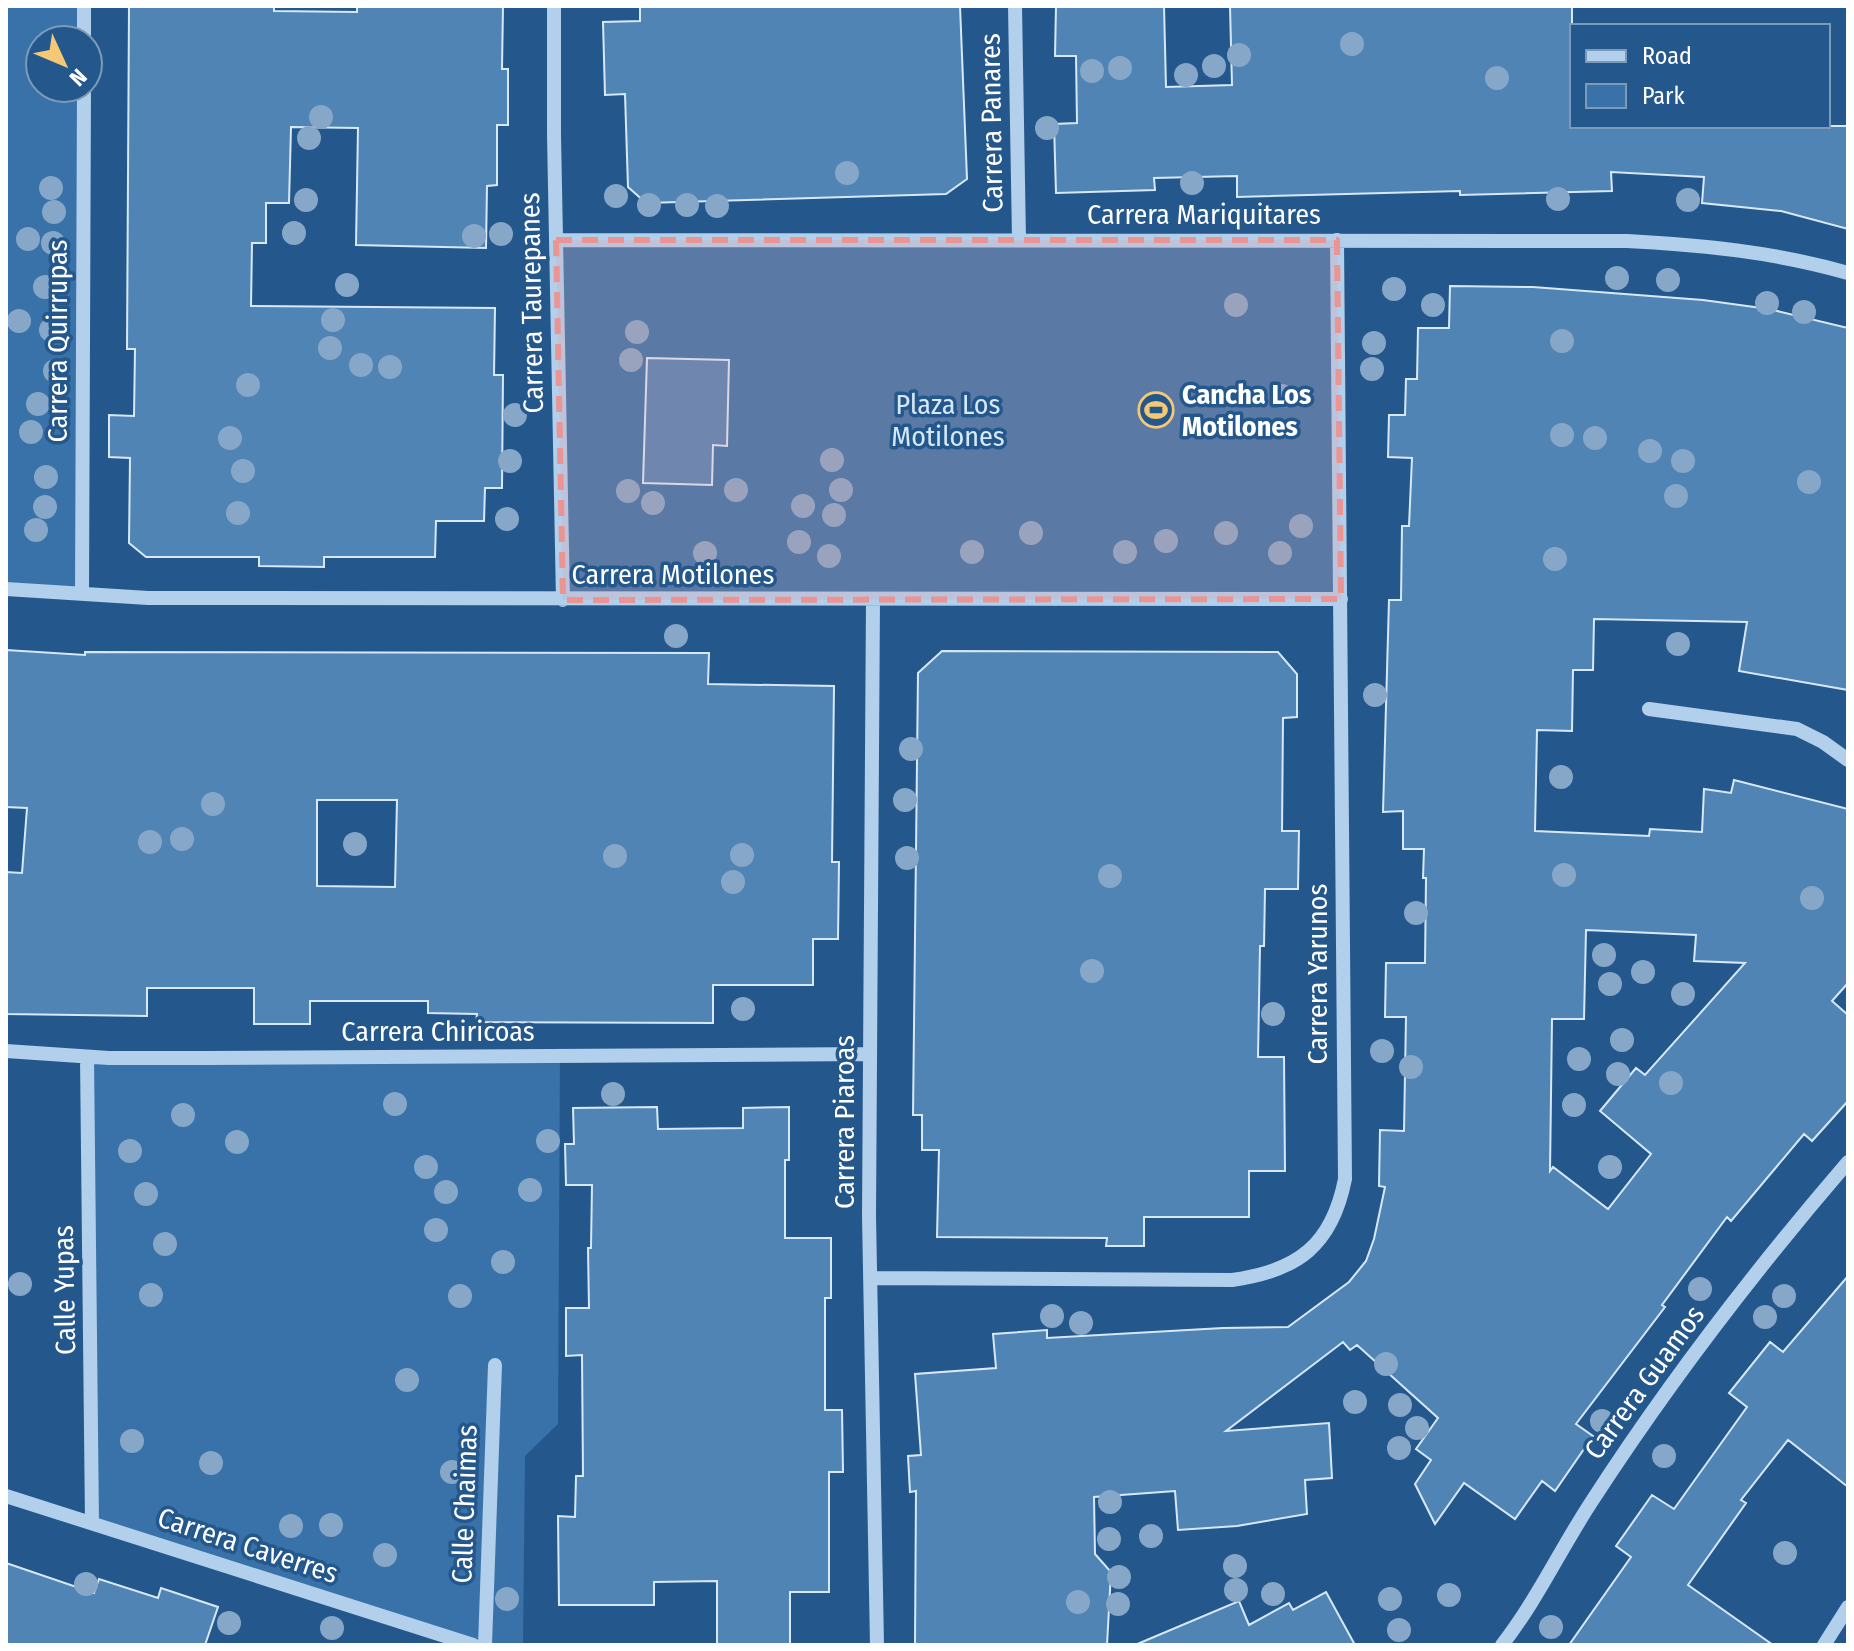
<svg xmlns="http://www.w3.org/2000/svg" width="1854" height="1651" font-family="'Fira Sans Condensed',sans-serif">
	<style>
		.green { fill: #3872a9 }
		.building { fill: #5084b5; stroke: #d7e8f8; stroke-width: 2; fill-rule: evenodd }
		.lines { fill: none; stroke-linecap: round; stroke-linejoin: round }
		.minor { stroke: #b2cfeb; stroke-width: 14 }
		.tree { fill: #86a7c7 }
		.marked { fill: #ea9494; fill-opacity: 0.2; stroke: #ea9494; stroke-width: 6; stroke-dasharray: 16 10; stroke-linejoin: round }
		.labels { text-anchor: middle; stroke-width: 7; stroke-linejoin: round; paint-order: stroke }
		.street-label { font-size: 28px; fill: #fff; stroke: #24588c }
		.poi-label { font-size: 28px; font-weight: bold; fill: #fff; stroke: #24588c; text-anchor: start }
		.park-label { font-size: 28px; fill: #d7e8f8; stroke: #24588c }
	</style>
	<rect width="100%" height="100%" fill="#24588c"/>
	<!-- green -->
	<path class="green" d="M6,6H84V40H40V88H84L82,594L6,589Z
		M556,240H1337L1341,599L563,600Z
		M560,1054L558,1424L525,1456L523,1645H473L92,1523L87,1057Z"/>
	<!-- building -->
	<path class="building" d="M129,6H274V11L357,12V6H503L502,69H508V125H497V185L487,186L486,248L356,245L358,128L291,127L289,203H266V243H252L251,306L495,308L494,375H503L502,488H485L484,521H436L435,557H324V567L259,566V557H146L129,543L130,458L109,457V415L134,416L135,349H127Z
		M640,6H960L967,179L946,194L646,203L628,187L625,94L605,95L603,22L640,21Z
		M1056,6H1164L1166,87L1232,85L1230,6H1572V126H1848V229L1781,211L1702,203L1704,177L1611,172L1612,191L1460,195V191L1237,197V176L1154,178L1155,190L1056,193L1054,124L1077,123L1076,56H1055Z
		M1450,286L1533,287L1703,300L1769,309L1848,328V690L1739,671L1747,622L1594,619L1593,670H1573L1572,731L1537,730L1535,831L1649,836L1650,829L1702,832L1704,789L1731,793L1734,780L1848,809V983L1832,1001L1848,1015V1101L1812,1141L1804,1134L1731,1221L1727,1217L1662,1305L1665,1307L1576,1424L1593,1436L1555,1491L1542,1481L1515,1519L1464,1483L1435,1524L1415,1484L1431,1460L1416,1449L1438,1418L1357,1345L1350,1350L1343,1342L1226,1431L1329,1423L1332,1478L1305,1480L1307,1514L1237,1526L1178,1530L1175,1491L1094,1497L1095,1554L1111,1572L1107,1645H915L916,1491L910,1492L908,1456L921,1455L915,1374L996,1368L993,1334L1047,1330V1338L1223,1328L1288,1327L1349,1282L1366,1261L1374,1239L1385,1187L1379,1186L1380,1130L1404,1131L1406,1017H1385L1386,963H1425L1426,878H1423L1424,849H1403V811L1383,812L1389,600H1401L1402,526H1409L1412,458L1388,457L1389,415H1405L1406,379H1417L1418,328H1449ZM1586,930L1696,935L1694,961L1745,963L1645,1075L1636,1068L1600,1111L1651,1154L1608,1209L1553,1167L1550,1171L1552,1019H1584Z
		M647,358L729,360L727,446L713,445L712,485L643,483Z
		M6,650L85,655V652L709,653L708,684L834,686L832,862H839L838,939H813V985H713V1023L476,1022L477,1014L428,1013V1001H310V1024H254V988H147V1016L6,1014V872L22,873L27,808L6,807ZM317,800H397L395,887L317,886Z
		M942,651L1278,652L1297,674V717L1283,718L1282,831H1299L1298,889H1265L1264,946H1260L1258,1057H1284L1285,1171H1249V1217H1144V1246H1106L1107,1238L937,1237L939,1150H922V1115H913L918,673Z
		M657,1107L658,1129L743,1128V1108L789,1107V1160H785V1238H831V1298H825V1410H842L843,1472H829V1592H790V1645H717V1581L654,1582V1605H559L558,1516L575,1517L576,1476H583L582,1355L566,1356V1308H589L588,1248H591L592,1185H566L565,1144H574L573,1108Z
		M1848,1276V1487L1788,1440L1741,1500L1746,1503L1688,1585L1773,1645H1569L1631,1557L1616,1546L1652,1495L1674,1509L1747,1407L1729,1393L1770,1342L1783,1352Z
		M6,1563L94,1593L99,1579L158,1598L161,1588L218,1607L205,1645H6Z
		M1326,1592L1355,1645H1135L1239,1601L1249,1625L1289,1603L1293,1610Z"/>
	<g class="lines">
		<!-- minor -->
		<path class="minor" d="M554,6V135L563,600
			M1015,6L1019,240
			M84,40V6
			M556,240L1627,241C1703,245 1775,252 1848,273
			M6,589L148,598L1341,599
			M82,594L84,88
			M873,599L869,1216L877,1645
			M1649,709L1797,729L1823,742L1848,760
			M6,1051L109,1058H207L870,1054
			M87,1057L92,1523
			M870,1278L1232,1280C1298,1271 1332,1245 1345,1179L1337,240
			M6,1496L473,1645
			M485,1645L495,1365
			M1502,1645C1537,1600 1561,1548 1592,1501C1669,1382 1756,1269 1848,1162
			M1824,1645L1848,1607"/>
	</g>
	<!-- trees -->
	<g class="tree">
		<circle cx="1352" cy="44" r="12"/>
		<circle cx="1239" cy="55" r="12"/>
		<circle cx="1214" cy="66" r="12"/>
		<circle cx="1120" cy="68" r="12"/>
		<circle cx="1092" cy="71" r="12"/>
		<circle cx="1186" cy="75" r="12"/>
		<circle cx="1497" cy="78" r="12"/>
		<circle cx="321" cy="117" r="12"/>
		<circle cx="1047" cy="128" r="12"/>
		<circle cx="309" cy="138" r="12"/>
		<circle cx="847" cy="173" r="12"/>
		<circle cx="1192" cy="183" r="12"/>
		<circle cx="51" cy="188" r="12"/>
		<circle cx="616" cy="196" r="12"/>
		<circle cx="1558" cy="199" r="12"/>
		<circle cx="306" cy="200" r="12"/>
		<circle cx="1688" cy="200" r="12"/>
		<circle cx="649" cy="205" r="12"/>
		<circle cx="687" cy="205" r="12"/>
		<circle cx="717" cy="206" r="12"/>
		<circle cx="54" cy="212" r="12"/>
		<circle cx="294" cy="233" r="12"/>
		<circle cx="501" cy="234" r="12"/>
		<circle cx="474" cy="236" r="12"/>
		<circle cx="28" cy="239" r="12"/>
		<circle cx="53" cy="243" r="12"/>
		<circle cx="1617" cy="278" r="12"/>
		<circle cx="1668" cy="280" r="12"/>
		<circle cx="347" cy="285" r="12"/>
		<circle cx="45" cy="287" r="12"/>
		<circle cx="1394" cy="289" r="12"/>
		<circle cx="1767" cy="303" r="12"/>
		<circle cx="1236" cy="305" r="12"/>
		<circle cx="1433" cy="305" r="12"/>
		<circle cx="1804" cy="312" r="12"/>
		<circle cx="333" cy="320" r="12"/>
		<circle cx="19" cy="321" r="12"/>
		<circle cx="51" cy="330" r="12"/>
		<circle cx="637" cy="332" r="12"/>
		<circle cx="1562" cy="341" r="12"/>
		<circle cx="1374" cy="343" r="12"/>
		<circle cx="330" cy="348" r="12"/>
		<circle cx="631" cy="360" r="12"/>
		<circle cx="361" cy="365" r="12"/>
		<circle cx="390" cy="367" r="12"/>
		<circle cx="1372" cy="369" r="12"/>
		<circle cx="55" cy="371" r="12"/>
		<circle cx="248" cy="385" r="12"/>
		<circle cx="1282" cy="396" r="12"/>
		<circle cx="38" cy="404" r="12"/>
		<circle cx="515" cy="415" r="12"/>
		<circle cx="31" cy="432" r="12"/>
		<circle cx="1562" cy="435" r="12"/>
		<circle cx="230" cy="438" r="12"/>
		<circle cx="1595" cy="438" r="12"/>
		<circle cx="1650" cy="451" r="12"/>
		<circle cx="832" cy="460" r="12"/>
		<circle cx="510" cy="461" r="12"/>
		<circle cx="1683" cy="461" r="12"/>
		<circle cx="243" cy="471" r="12"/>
		<circle cx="46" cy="477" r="12"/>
		<circle cx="1809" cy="482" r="12"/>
		<circle cx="736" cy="490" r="12"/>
		<circle cx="841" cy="490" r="12"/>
		<circle cx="628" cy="491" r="12"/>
		<circle cx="1676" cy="496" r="12"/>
		<circle cx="653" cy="503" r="12"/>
		<circle cx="803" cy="506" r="12"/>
		<circle cx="45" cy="507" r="12"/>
		<circle cx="238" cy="513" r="12"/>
		<circle cx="834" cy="515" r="12"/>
		<circle cx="507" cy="519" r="12"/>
		<circle cx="1301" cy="526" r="12"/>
		<circle cx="36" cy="530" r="12"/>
		<circle cx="1031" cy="533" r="12"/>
		<circle cx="1226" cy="533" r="12"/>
		<circle cx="1166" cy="541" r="12"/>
		<circle cx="799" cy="542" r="12"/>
		<circle cx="972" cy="552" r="12"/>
		<circle cx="1125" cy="552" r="12"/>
		<circle cx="705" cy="553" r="12"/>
		<circle cx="1280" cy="553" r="12"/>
		<circle cx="829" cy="556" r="12"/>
		<circle cx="1555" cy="559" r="12"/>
		<circle cx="676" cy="636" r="12"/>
		<circle cx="1678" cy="644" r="12"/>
		<circle cx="1375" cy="695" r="12"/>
		<circle cx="911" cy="749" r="12"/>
		<circle cx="1561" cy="777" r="12"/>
		<circle cx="905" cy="800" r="12"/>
		<circle cx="213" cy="804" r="12"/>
		<circle cx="182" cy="839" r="12"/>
		<circle cx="150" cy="842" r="12"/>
		<circle cx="355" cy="844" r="12"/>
		<circle cx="742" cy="855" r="12"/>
		<circle cx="615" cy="856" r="12"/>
		<circle cx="907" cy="858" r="12"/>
		<circle cx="1564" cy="875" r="12"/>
		<circle cx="1110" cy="876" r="12"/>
		<circle cx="733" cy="882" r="12"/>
		<circle cx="1812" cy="898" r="12"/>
		<circle cx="1416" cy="913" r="12"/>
		<circle cx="1604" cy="955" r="12"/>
		<circle cx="1092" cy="971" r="12"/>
		<circle cx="1643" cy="972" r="12"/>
		<circle cx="1610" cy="984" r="12"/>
		<circle cx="1683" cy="994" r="12"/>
		<circle cx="743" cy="1009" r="12"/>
		<circle cx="1273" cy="1014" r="12"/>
		<circle cx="1622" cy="1040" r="12"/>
		<circle cx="1382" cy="1051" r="12"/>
		<circle cx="1579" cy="1059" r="12"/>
		<circle cx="1411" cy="1067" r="12"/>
		<circle cx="1618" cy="1074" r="12"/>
		<circle cx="1671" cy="1083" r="12"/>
		<circle cx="613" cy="1094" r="12"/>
		<circle cx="395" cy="1104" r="12"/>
		<circle cx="1574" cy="1105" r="12"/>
		<circle cx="183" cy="1115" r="12"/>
		<circle cx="548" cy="1141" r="12"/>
		<circle cx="237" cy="1142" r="12"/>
		<circle cx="130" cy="1151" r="12"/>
		<circle cx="426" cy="1167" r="12"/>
		<circle cx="1610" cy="1167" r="12"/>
		<circle cx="530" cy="1190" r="12"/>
		<circle cx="446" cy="1192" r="12"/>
		<circle cx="146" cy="1194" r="12"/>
		<circle cx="436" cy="1230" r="12"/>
		<circle cx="165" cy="1244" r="12"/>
		<circle cx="503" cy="1262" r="12"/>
		<circle cx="20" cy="1284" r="12"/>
		<circle cx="1700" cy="1289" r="12"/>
		<circle cx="151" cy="1295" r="12"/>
		<circle cx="460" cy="1296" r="12"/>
		<circle cx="1784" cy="1296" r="12"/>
		<circle cx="1052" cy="1316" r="12"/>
		<circle cx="1765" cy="1317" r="12"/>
		<circle cx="1081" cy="1323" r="12"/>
		<circle cx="1386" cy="1364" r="12"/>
		<circle cx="407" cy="1380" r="12"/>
		<circle cx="1355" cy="1402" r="12"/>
		<circle cx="1400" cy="1405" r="12"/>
		<circle cx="1602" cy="1421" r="12"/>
		<circle cx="1417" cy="1428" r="12"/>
		<circle cx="132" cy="1441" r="12"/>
		<circle cx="1399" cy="1448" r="12"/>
		<circle cx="1664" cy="1456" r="12"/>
		<circle cx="211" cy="1463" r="12"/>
		<circle cx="452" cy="1472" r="12"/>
		<circle cx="1110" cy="1502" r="12"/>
		<circle cx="331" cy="1525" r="12"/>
		<circle cx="291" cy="1526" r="12"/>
		<circle cx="1151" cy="1536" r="12"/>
		<circle cx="1109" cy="1539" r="12"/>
		<circle cx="1785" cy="1553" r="12"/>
		<circle cx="385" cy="1555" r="12"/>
		<circle cx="1235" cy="1566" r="12"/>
		<circle cx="1119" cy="1577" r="12"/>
		<circle cx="86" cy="1584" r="12"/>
		<circle cx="1236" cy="1590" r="12"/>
		<circle cx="1273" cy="1594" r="12"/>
		<circle cx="1449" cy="1595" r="12"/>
		<circle cx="507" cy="1599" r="12"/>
		<circle cx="1390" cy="1599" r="12"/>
		<circle cx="1078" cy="1602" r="12"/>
		<circle cx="1118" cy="1604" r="12"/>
		<circle cx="229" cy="1623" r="12"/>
		<circle cx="1551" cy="1627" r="12"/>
		<circle cx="332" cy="1628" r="12"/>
		<circle cx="1399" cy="1630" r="12"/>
	</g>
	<!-- marked area -->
	<path class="marked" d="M556,240H1337L1341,599L563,600Z"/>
	<!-- icons -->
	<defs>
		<symbol id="stadium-ring" viewBox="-11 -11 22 22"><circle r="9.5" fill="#24588c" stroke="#f5c875" stroke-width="1.5"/><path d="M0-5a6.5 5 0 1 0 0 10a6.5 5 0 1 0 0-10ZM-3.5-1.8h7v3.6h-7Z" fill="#f5c875"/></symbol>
	</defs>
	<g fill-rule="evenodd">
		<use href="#stadium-ring" x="1136" y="390" width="40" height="40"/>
	</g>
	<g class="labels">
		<!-- street labels -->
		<g class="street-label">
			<text transform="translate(991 123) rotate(-91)" y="10">Carrera Panares</text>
			<text x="1204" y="224">Carrera Mariquitares</text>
			<text transform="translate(531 303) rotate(-91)" y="10">Carrera Taurepanes</text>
			<text transform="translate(57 341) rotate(-90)" y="10">Carrera Quirrupas</text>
			<text x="673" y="584">Carrera Motilones</text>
			<text transform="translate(1317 974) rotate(-90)" y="10">Carrera Yarunos</text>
			<text x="438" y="1041">Carrera Chiricoas</text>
			<text transform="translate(844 1122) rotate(-90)" y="10">Carrera Piaroas</text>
			<text transform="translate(64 1290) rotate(-91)" y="10">Calle Yupas</text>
			<text transform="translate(1644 1382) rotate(-54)" y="10">Carrera Guamos</text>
			<text transform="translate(464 1504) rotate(-88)" y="10">Calle Chaimas</text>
			<text transform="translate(248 1545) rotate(18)" y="10">Carrera Caverres</text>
		</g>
		<!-- poi labels -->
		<g class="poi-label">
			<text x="1182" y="404">Cancha Los<tspan x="1182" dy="32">Motilones</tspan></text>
		</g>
		<!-- park labels -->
		<g class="park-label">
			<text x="948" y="414">Plaza Los<tspan x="948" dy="32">Motilones</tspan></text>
		</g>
	</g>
	<!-- border -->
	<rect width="1854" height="1651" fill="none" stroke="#ffffff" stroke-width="16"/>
	<!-- legend -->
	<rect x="1570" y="24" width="260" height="104" fill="#24588c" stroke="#7c9bba" stroke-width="2"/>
	<rect x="1586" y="50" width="40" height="12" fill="#b2cfeb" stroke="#7c9bba" stroke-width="2"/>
	<text x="1642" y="64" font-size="24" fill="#ffffff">Road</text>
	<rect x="1586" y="84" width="40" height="24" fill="#3872a9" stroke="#7c9bba" stroke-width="2"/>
	<text x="1642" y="104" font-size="24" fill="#ffffff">Park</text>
	<!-- north arrow -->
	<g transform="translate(64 64) rotate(134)"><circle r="38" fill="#24588c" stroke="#7c9bba" stroke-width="2"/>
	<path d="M0-6L14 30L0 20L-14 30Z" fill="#f5c875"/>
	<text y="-12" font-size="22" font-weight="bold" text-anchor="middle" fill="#ffffff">N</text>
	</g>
</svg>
